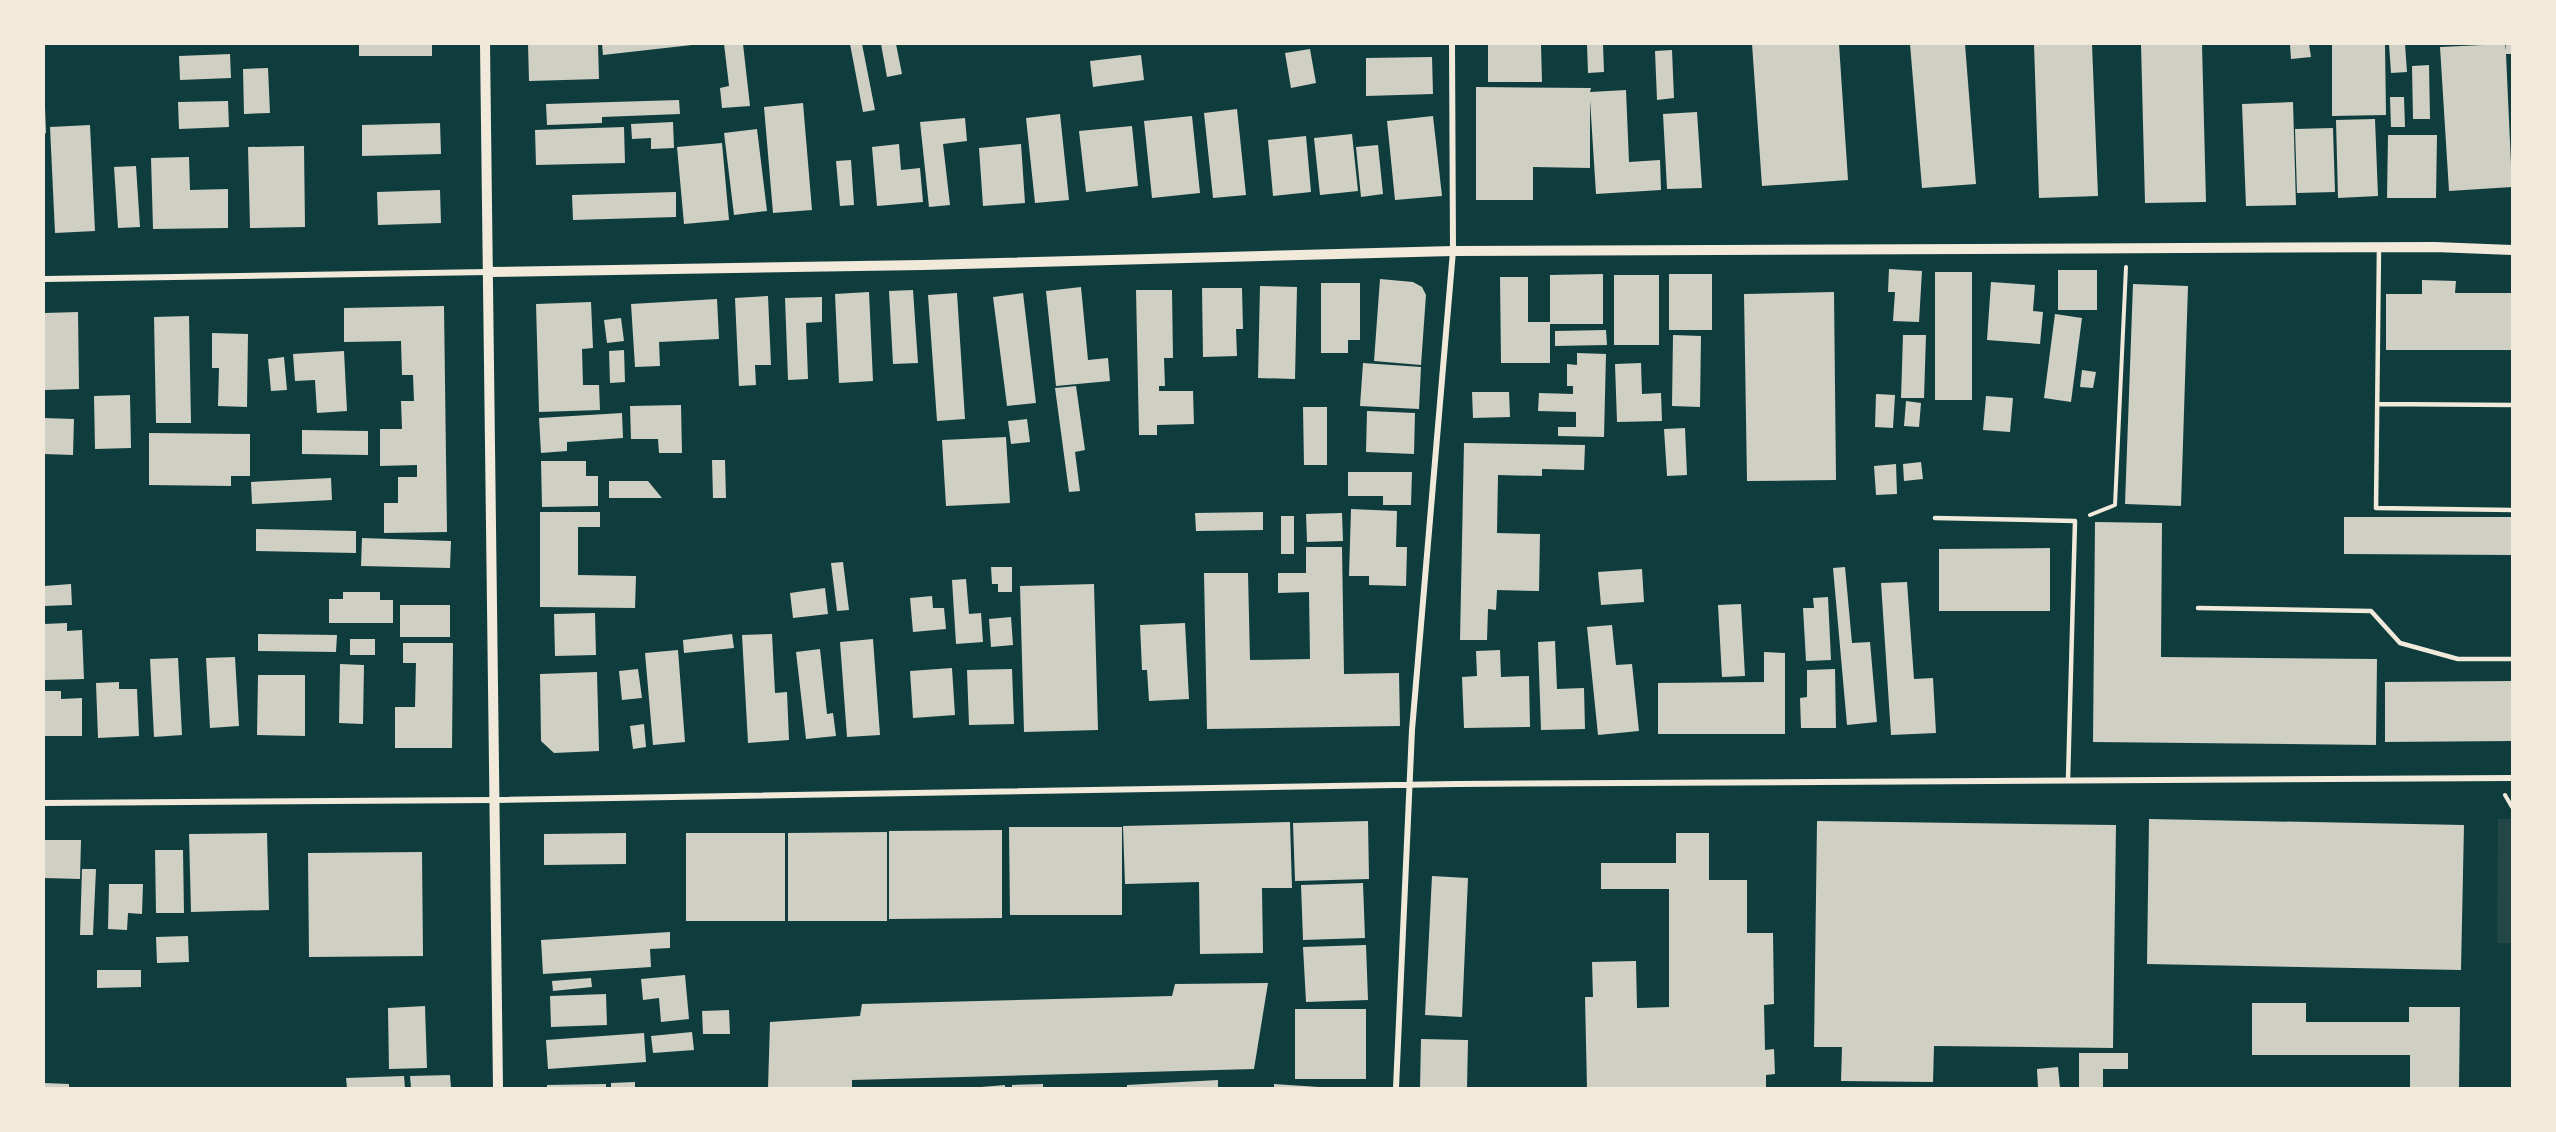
<svg xmlns="http://www.w3.org/2000/svg" width="2556" height="1132" font-family="Barlow,sans-serif">
	<style>
		.green { fill: #244646 }
		.building { fill: #cfcfc3 }
		.lines { fill: none; stroke-linecap: round; stroke-linejoin: round }
		.path { stroke: #f1e9da; stroke-width: 4 }
		.service { stroke: #f1e9da; stroke-width: 4.5 }
		.minor { stroke: #f1e9da; stroke-width: 6 }
		.tertiary { stroke: #f1e9da; stroke-width: 10 }
	</style>
	<rect width="100%" height="100%" fill="#0f3d3e"/>
	<!-- green -->
	<path class="green" d="M2498,819H2511L2512,821V943H2497Z"/>
	<!-- building -->
	<path class="building" d="M359,44H432V56H359Z
		M528,44H598L599,79L529,81Z
		M602,44H692V45L603,55Z
		M724,44H743L750,106L722,108L720,88L729,86Z
		M850,44H862L875,110L863,112Z
		M881,44H896L902,74L887,77Z
		M1488,44H1541L1542,82H1488Z
		M1587,44H1603L1604,72L1588,73Z
		M1752,44H1839L1848,180L1762,186Z
		M1910,44H1965L1976,184L1922,188Z
		M2034,44H2092L2098,196L2039,198Z
		M2141,44H2202L2206,202L2145,203Z
		M2290,44H2309L2311,57L2291,59Z
		M2332,44H2385L2386,115L2332,116Z
		M2389,44H2405L2407,72L2391,73Z
		M2505,44L2506,50V44H2512V54H2506L2512,187L2449,191L2440,47Z
		M1310,49L1316,83L1291,88L1285,53Z
		M1672,50L1674,98L1657,100L1655,51Z
		M230,54L231,78L180,80L179,56Z
		M1141,55L1144,80L1093,87L1090,61Z
		M1432,57L1433,94L1366,96V58Z
		M2429,65L2430,119H2413L2412,66Z
		M268,68L270,113L244,114L243,69Z
		M1476,87L1591,88L1590,92L1626,90L1629,162L1660,160L1661,190L1596,194L1590,100V168L1533,167V200H1476Z
		M2390,97H2404L2405,127H2391Z
		M679,100L680,114L602,117V123L547,125L546,104Z
		M228,101L229,127L179,129L178,102Z
		M2293,102L2296,205L2246,206L2242,104Z
		M803,103L812,210L773,213L764,107Z
		M44,108H45L46,133L44,134Z
		M1237,109L1246,195L1213,198L1204,113Z
		M1697,112L1702,188L1667,189L1663,114Z
		M1060,114L1069,200L1035,203L1026,118Z
		M1192,116L1200,193L1152,198L1144,121Z
		M1433,116L1442,196L1395,200L1387,121Z
		M965,118L967,141L943,144L950,205L929,207L920,122Z
		M2375,119L2378,196L2338,198L2336,120Z
		M673,122L674,148L651,149V138L632,139L631,124Z
		M440,123L441,154L362,156V125Z
		M90,125L95,231L55,233L50,127Z
		M1132,126L1138,186L1086,192L1079,131Z
		M624,127L625,163L536,165L535,130Z
		M2333,128L2335,192L2297,193L2295,129Z
		M757,129L767,211L734,215L724,133Z
		M1352,134L1358,191L1320,195L1314,138Z
		M2388,135H2437L2436,198H2387Z
		M1306,136L1311,192L1273,196L1268,140Z
		M722,143L729,220L684,224L677,147Z
		M899,144L901,170L920,168L923,202L877,206L872,147Z
		M1021,144L1025,203L983,206L979,148Z
		M1378,145L1383,194L1361,197L1356,147Z
		M304,146L305,227L250,228L248,147Z
		M189,157L190,190L228,189V228L153,229L151,158Z
		M851,160L854,205L840,206L836,161Z
		M136,166L140,227L118,228L114,167Z
		M440,190L441,223L378,225L377,192Z
		M676,192V217L573,220L572,195Z
		M1889,269L1922,271L1919,322L1893,321L1895,292H1888Z
		M2058,270H2097V310H2058Z
		M1935,272H1972V400H1935Z
		M1603,274V324H1550V363H1501L1500,277H1528V322H1550V275Z
		M1669,274H1712V330H1669Z
		M1614,275H1659V345H1614Z
		M1380,279L1413,282L1422,287L1426,295L1421,365L1374,361Z
		M2422,280L2456,281L2455,293H2512V350H2386V294H2422Z
		M1991,282L2035,285L2033,311L2043,312L2040,344L1987,340Z
		M1321,283H1360V340H1348V353H1321Z
		M2133,284L2188,286L2181,506L2125,504Z
		M1260,286L1297,287L1295,379L1258,378Z
		M1081,287L1088,360L1108,358L1110,381L1056,386L1046,291Z
		M1202,288H1242L1243,329H1236L1237,356L1203,357Z
		M913,290L918,363L893,364L889,291Z
		M1136,290H1172L1173,358H1164L1165,386H1159V391H1193L1194,424L1157,425V435H1139Z
		M869,292L873,381L839,383L835,294Z
		M1834,292L1836,480L1747,481L1744,294Z
		M957,293L965,419L937,421L928,295Z
		M1023,293L1036,403L1007,406L993,297Z
		M768,296L771,365H755L756,385L739,386L735,298Z
		M822,297V322L806,323L808,379L788,380L785,298Z
		M717,299L719,339L659,342L660,366L635,367L631,304Z
		M591,302L593,348L582,349L583,385H599L600,410L539,412L536,304Z
		M444,306L447,532L384,533V503H398V477H417V465L380,466V429H402L401,401H414L413,375H402L401,341L344,342V308Z
		M78,312L79,389L44,390V313Z
		M2055,314L2082,318L2071,402L2044,398Z
		M189,316L191,423H156L154,317Z
		M621,318L624,341L607,343L604,320Z
		M1606,330L1607,345L1555,346V331Z
		M212,333L248,334L247,407L218,406L219,368H212Z
		M1673,335L1701,336L1700,407L1672,406Z
		M1903,335H1926L1924,398H1901Z
		M624,350L625,382L610,383L609,351Z
		M344,351L347,411L317,413L315,380L295,381L293,354Z
		M1577,353L1606,354L1604,437L1558,436V427H1576V412L1538,411L1539,393L1573,394V386H1567V364L1577,365Z
		M284,357L287,390L271,391L268,359Z
		M1363,363L1421,367L1419,409L1360,406Z
		M1641,363L1642,394L1661,393L1662,421L1617,422L1615,364Z
		M2082,370L2096,372L2093,388L2080,387Z
		M1076,386L1085,450L1075,452L1080,491L1069,492L1055,388Z
		M1472,392H1509L1510,417L1473,418Z
		M1876,394L1895,395L1893,428L1875,427Z
		M130,395L131,448L95,449L94,396Z
		M1986,396L2013,398L2010,432L1983,430Z
		M1906,401L1921,403L1919,427L1904,426Z
		M681,405L682,453H659L658,439H631L630,406Z
		M1303,407H1327V465H1304Z
		M1367,411L1415,413L1414,454L1366,452Z
		M622,413L623,438L567,442V451L541,453L539,418Z
		M44,418L74,419L73,455L44,454Z
		M1027,419L1030,442L1011,444L1008,421Z
		M1685,428L1687,475L1667,476L1664,429Z
		M302,430L368,431V455L302,454Z
		M149,433L250,434V476H231V486L149,485Z
		M1006,437L1010,503L946,506L942,440Z
		M1464,443L1585,445L1584,470L1542,469V476L1498,475L1497,533L1540,534L1539,591L1497,590L1496,610L1488,609L1487,640H1460Z
		M712,460H725L726,498H713Z
		M541,461H586V476H598V506L542,507Z
		M1921,462L1923,479L1904,481L1903,464Z
		M1896,464L1897,494L1876,495L1874,466Z
		M1348,472H1412L1411,505H1383V496H1348Z
		M331,478L332,500L252,504L251,482Z
		M609,481H648L662,498H609Z
		M1351,509L1397,511L1396,547H1407L1406,586L1369,585V576H1349Z
		M540,512H600V527H578V575L636,576L635,608L540,607Z
		M1263,512V530L1196,531L1195,513Z
		M1342,513L1343,541L1307,542L1306,514Z
		M1281,516H1294V554H1281Z
		M2344,517H2512V555L2344,554Z
		M2095,522L2162,523L2161,657L2377,659L2376,745L2093,742Z
		M256,529L356,531V553L256,551Z
		M362,538L451,541L450,568L361,566Z
		M1306,547H1342L1344,674L1399,673L1400,726L1207,729L1204,573H1248L1250,660L1310,659L1309,592L1278,593V573H1306Z
		M2050,548V611H1939V549Z
		M843,562L849,610L837,611L831,563Z
		M991,567H1012V592H998V584H992Z
		M1845,567L1852,643L1870,642L1877,722L1847,725L1833,568Z
		M1642,569L1644,602L1601,605L1598,572Z
		M966,579L969,614L981,613L983,642L956,644L952,580Z
		M1907,582L1914,679L1933,678L1936,733L1891,735L1881,583Z
		M71,584L72,605L44,606V586Z
		M1094,584L1098,730L1024,732L1020,586Z
		M825,588L828,614L793,618L790,593Z
		M343,592H380V600H393V623H329V599H343Z
		M932,596L933,608H944L946,629L913,632L910,598Z
		M1828,597L1831,660L1806,661L1803,608H1814L1813,598Z
		M1741,604L1745,676L1722,677L1718,605Z
		M400,605H450V637H400Z
		M595,613L596,655L555,656L554,614Z
		M1011,617L1013,645L991,647L989,619Z
		M67,623V631L82,630L84,679L45,680L44,624Z
		M1185,623L1189,699L1149,701L1147,670H1142L1140,625Z
		M1612,625L1616,665L1632,664L1639,731L1598,735L1587,627Z
		M258,634L337,635L336,652L258,651Z
		M732,634L734,648L684,653L683,640Z
		M772,634L775,693L787,692L789,740L748,743L742,635Z
		M350,639H375V655H350Z
		M873,639L880,735L847,737L840,642Z
		M1555,641L1557,689L1584,688L1585,729L1541,730L1538,642Z
		M403,643H453L452,748H395V707H415L416,663H403Z
		M820,649L827,714L833,713L836,736L806,739L796,652Z
		M678,650L685,742L653,745L645,653Z
		M1500,650L1501,677L1529,676L1530,727L1464,728L1462,677L1477,676L1476,651Z
		M1764,652L1785,653V734H1658V683L1764,682Z
		M235,657L239,726L210,728L206,658Z
		M178,658L182,735L154,737L150,659Z
		M340,664L364,665L363,724L339,723Z
		M952,668L955,715L913,718L910,671Z
		M638,669L642,698L622,700L619,671Z
		M1012,669L1014,724L969,725L967,670Z
		M1835,669L1836,728H1801L1800,698L1807,697V670Z
		M597,672L599,751L554,753L541,741L540,674Z
		M258,675H305V736L257,735Z
		M2512,681V741L2385,742V682Z
		M119,682V689H137L139,736L98,738L96,683Z
		M44,691H61V699L82,698V736H44Z
		M644,724L646,747L633,749L630,726Z
		M2149,819L2464,825L2461,970L2147,964Z
		M1368,821L1369,879L1295,881L1293,823Z
		M1817,821L2116,825L2113,1048L1934,1046L1933,1082L1841,1081L1842,1047H1814Z
		M1290,822L1292,888H1262L1263,953L1200,954L1199,882L1125,884L1123,826Z
		M1009,827H1122V915H1010Z
		M1002,830V918L889,919V831Z
		M887,832V921H788V833Z
		M267,833L269,910L191,912L189,834Z
		M626,833V864L544,865V834Z
		M686,833H785V921H686Z
		M1676,833H1709V880H1747V933H1773L1774,1004L1764,1005L1765,1050L1774,1049L1775,1074L1766,1075V1088H1587L1585,997H1593L1592,962L1636,961L1637,1008L1669,1007V889H1601V863H1676Z
		M44,840H81L80,879L44,878Z
		M155,850H183L184,913H156Z
		M422,852L423,956L309,957L308,853Z
		M82,869H96L93,935H80Z
		M1432,876L1468,878L1462,1017L1425,1015Z
		M1363,883L1365,938L1303,940L1301,885Z
		M109,884H143L142,914L128,913L127,930L108,929Z
		M670,932V948L650,949L651,967L543,974L541,940Z
		M188,936L189,962L157,963L156,937Z
		M1366,945L1368,1000L1306,1002L1303,947Z
		M97,970H141V987L97,988Z
		M685,975L689,1019L661,1022L659,998L643,1000L641,979Z
		M591,978L592,987L553,991L552,981Z
		M1268,983L1254,1069L852,1080V1088H768L770,1022L860,1016L862,1004L1172,996L1175,984Z
		M606,994L607,1025L551,1027L550,996Z
		M2252,1003H2306V1022H2409V1007H2460L2459,1088H2410V1055H2252Z
		M425,1006L427,1068L389,1069L388,1008Z
		M1295,1009H1366V1079H1295Z
		M729,1010L730,1034H703L702,1011Z
		M692,1032L694,1050L653,1053L651,1036Z
		M644,1033L646,1062L548,1069L546,1040Z
		M1421,1039L1468,1040L1467,1088H1420Z
		M2079,1053H2128V1069H2103V1088H2079Z
		M2058,1067L2060,1088H2038L2037,1069Z
		M450,1075L451,1088H411L410,1076Z
		M404,1076L405,1088H347L346,1078Z
		M1218,1080V1088H1127V1085Z
		M635,1082V1088H611V1083Z
		M44,1083L69,1084V1088H44Z
		M606,1084V1088H547V1085Z
		M1043,1084V1088H1012V1085Z
		M1274,1084L1319,1087V1088H1274Z
		M1005,1085V1088H981V1087Z"/>
	<g class="lines">
		<!-- path -->
		<path class="path" d="M2090,515L2115,505L2126,267
			M2505,795L2512,807"/>
		<!-- service -->
		<path class="service" d="M2379,247L2376,508L2512,510
			M2377,404L2512,405
			M1935,518L2075,521L2068,780
			M2198,608L2371,611L2400,643L2458,659H2512"/>
		<!-- minor -->
		<path class="minor" d="M44,279L488,272
			M44,803L494,800L1457,784L2512,778
			M1396,1088L1412,730L1453,251L1452,44"/>
		<!-- tertiary -->
		<path class="tertiary" d="M485,44L498,1088
			M488,272L923,265L1453,251L2435,247L2512,250"/>
	</g>
	<!-- border -->
	<rect width="2556" height="1132" fill="none" stroke="#f1e9da" stroke-width="90"/>
</svg>
